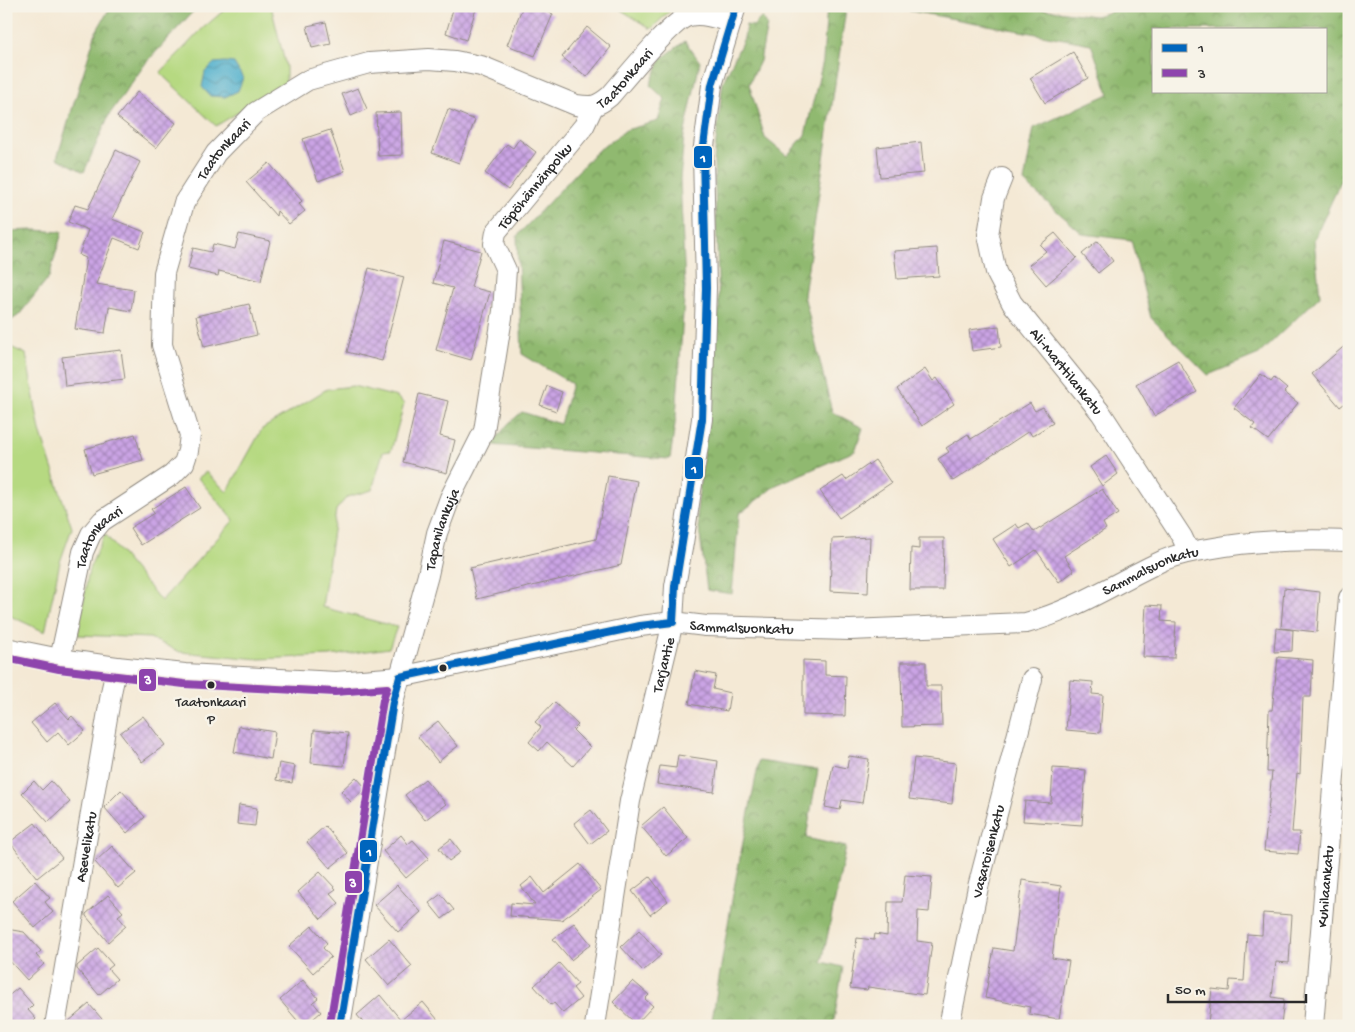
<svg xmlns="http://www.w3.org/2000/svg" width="1355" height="1032" font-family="'Gochi Hand',sans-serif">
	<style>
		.grass { fill: #b6d981; stroke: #708256 }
		.forest { fill: url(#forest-crowns); stroke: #5e724d; fill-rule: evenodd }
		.water { fill: url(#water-waves); stroke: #3c6d7c }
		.building { fill: url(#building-cross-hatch) }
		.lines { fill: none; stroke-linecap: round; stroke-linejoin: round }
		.minor-casing { stroke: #908a80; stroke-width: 22 }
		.minor { stroke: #fff; stroke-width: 20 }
		.bus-1-casing { stroke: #f7f3e8; stroke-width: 11 }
		.bus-2-casing { stroke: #f7f3e8; stroke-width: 11 }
		.bus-1 { stroke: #0065bd; stroke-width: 8 }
		.bus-2 { stroke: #8e44ad; stroke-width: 8 }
		.bus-dot { fill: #2b2b2b; stroke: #f7f3e8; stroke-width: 2 }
		.labels { text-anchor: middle; stroke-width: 5; stroke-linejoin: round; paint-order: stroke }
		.bus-label { font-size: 14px; fill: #2b2b2b; stroke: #f7f3e8 }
		.street-label { font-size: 15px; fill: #2b2b2b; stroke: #f7f3e8 }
		.line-badge { stroke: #f7f3e8; stroke-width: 2 }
		.badge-label { font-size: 14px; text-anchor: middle; font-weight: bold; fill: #fff }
	</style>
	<defs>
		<pattern id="forest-crowns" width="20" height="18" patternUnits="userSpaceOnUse" patternTransform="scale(1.25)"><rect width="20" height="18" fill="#90b96f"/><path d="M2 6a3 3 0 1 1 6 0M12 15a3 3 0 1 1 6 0" fill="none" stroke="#76975b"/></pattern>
		<pattern id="water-waves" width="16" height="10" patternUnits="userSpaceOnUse" patternTransform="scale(1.25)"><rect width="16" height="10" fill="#4dafcc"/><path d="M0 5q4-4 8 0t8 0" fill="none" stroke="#408fa6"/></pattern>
		<pattern id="building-cross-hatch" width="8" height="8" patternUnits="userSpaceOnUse" patternTransform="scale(1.25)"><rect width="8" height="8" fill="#cba4e5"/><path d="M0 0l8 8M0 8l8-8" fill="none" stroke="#a586ba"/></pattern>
	</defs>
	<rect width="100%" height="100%" fill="#f7f3e8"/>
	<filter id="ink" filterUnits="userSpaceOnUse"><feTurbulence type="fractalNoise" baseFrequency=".02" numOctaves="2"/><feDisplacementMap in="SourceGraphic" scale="10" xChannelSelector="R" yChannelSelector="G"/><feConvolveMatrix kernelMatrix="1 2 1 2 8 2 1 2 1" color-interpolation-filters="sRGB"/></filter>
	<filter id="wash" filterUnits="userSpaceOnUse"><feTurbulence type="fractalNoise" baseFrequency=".0096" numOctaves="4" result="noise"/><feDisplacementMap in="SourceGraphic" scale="20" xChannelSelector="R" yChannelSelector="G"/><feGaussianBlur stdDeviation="1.12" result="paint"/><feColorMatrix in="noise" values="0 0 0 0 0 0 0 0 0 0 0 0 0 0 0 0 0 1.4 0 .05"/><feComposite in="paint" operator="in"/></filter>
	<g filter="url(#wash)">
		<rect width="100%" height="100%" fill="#f4e9d5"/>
		<!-- grass -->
		<path class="grass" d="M229,6H271L286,67V83L216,126L160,73L202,29Z
			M615,6H669L671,10L651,29Z
			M6,345L26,354L40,431L72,528L60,562L45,632L6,614Z
			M353,386L397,397L404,404L391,451L383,452L372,490L347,497L336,510L322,607L397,627L389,648L330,656L259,659L180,652L150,638L78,635L89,569L105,534L161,601L234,520L198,478L206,472L227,492L262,429L327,389Z"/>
		<!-- forest -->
		<path class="forest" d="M111,6H198L145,64L109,115L84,172L57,158L96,32Z
			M827,6H1019L1095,16L1133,6H1349V163L1314,240L1320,296L1259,354L1208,375L1151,318L1131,240L1083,234L1024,182L1034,128L1109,94L1091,44L900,9H846L804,295L832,412L863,428L855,451L776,485L739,514L732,594L707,590L697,511L719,308L714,160L723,82L744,38L746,25L753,26L762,17L767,25L760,61L749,84L765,138L787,156L805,135L823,61ZM1154,29H1326V91H1154Z
			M685,41L700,62L684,136L680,179L685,285L676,417L670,459L491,445L508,424L522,412L560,424L572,384L522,354L517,236L596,152L626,130L658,121L665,99L650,85L661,59Z
			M35,230L62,232L49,277L19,315L6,324V231Z
			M759,761L818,770L806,838L846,847L822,962L843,967L833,1026H711L734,888Z"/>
		<!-- water -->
		<path class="water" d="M225,62L234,63L243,78L238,91L225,97L210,96L202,87L205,72L214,63Z"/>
		<g id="blocks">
			<!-- building -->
			<path class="building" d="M454,6H477L466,40L446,33Z
				M523,6H534L553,14L535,56L507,45Z
				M326,22L331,44L312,48L307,26Z
				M587,27L611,47L587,77L562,57Z
				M1073,52L1088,78L1045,103L1030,78Z
				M358,88L367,109L351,116L342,94Z
				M137,92L176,123L156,148L117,117Z
				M448,109L475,120L459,163L432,153Z
				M401,112L402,155L378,156L376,113Z
				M330,130L345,171L318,181L303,139Z
				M519,139L536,152L508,190L485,173L507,144L513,148Z
				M921,142L924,173L880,177L877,147Z
				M116,150L140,162L112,219L145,232L139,248L114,238L96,284L134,290L131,311L109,307L105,333L75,329L86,258L79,255L88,230L68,222L75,205L88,209Z
				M269,163L302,201L299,204L305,211L289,224L277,211L276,216L246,182Z
				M1055,233L1077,258L1046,285L1029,265L1046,251L1040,245Z
				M239,234L270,241L261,281L219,271L218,276L188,269L193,248L211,252L213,244L235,249Z
				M444,241L481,251L471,287L490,292L471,360L436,350L453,288L433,283Z
				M1098,241L1113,261L1098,273L1082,254Z
				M937,248L939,276L897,279L894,251Z
				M369,268L404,277L382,361L347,352Z
				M249,304L257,335L204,347L196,316Z
				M999,326L1001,347L972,351L969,330Z
				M1349,342V400L1340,407L1312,374Z
				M121,350L125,379L65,386L62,357Z
				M1178,360L1197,392L1154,416L1136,384Z
				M925,369L933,381L937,378L954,404L922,426L897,389Z
				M1261,374L1271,382L1274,378L1287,389L1284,392L1298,403L1268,440L1252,428L1255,424L1234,408Z
				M547,386L562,392L556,411L540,405Z
				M419,394L448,401L440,436L455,440L447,473L403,462Z
				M1030,403L1035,411L1043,407L1053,423L1032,436L1029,431L953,481L938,459L949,452L946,448L968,434L971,439Z
				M135,434L143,460L92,474L85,449Z
				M1106,456L1118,474L1102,486L1090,467Z
				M875,460L891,483L839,518L820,491L843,476L846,480Z
				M608,476L637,481L621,565L477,599L470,568L596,539Z
				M186,487L200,508L141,545L130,528L154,513L151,509Z
				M1102,489L1118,514L1103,523L1106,529L1064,556L1074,571L1059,582L1036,550L1011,567L993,539L1016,524L1019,528L1028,523L1034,532Z
				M870,537L868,593L830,591L832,539Z
				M919,538H944L943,590H910L911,548L919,549Z
				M1284,588L1320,592L1317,632L1281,628Z
				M1146,605L1162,606L1161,621L1176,622L1174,658L1143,657Z
				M1276,628L1293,630L1292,651L1274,652Z
				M1278,657L1313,660L1311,697H1303L1300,774L1297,773L1292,832H1300L1298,854L1264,851L1272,772H1267L1269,710H1272Z
				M803,660L825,661V675L846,676L845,716L803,715Z
				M901,662H926V686H941L942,726L902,727Z
				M695,671L716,675L713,689L730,693L727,711L689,704Z
				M1070,680L1093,682L1092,694L1103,695L1100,733L1066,730Z
				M554,702L578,725L573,730L590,747L573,766L547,742L539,751L529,742L541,727L535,722Z
				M55,703L69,719L72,716L85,731L69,745L58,732L47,742L31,723Z
				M143,716L165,745L142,762L120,733Z
				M438,721L458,746L438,762L418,737Z
				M239,726L275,732L271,759L234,752Z
				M314,730L348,733L344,766L311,763Z
				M678,755L718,761L714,792L657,784L660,766L676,768Z
				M849,756L869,759L862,803L842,800L840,810L825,807L833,765L847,768Z
				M914,758L956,763L952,804L909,799Z
				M279,763L295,766L292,783L276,780Z
				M1053,768L1086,770L1082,825L1023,821L1025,801L1051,803Z
				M356,777L366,788L351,802L341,791Z
				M425,779L446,804L425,820L405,795Z
				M34,781L42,790L51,781L70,802L48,822L22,793Z
				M121,790L145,817L127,833L104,807Z
				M239,805L257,808L255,826L237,824Z
				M663,807L688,838L666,856L641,826Z
				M591,810L607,831L590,844L574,823Z
				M35,823L62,858L37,878L10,842Z
				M325,826L348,853L330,868L307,842Z
				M401,835L408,844L413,840L429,858L406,878L383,851Z
				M451,839L461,852L449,861L439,848Z
				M112,846L136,873L118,888L95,862Z
				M580,864L601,890L562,920L510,916L511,903L535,905L521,886L532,877L544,893Z
				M320,872L336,889L330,893L339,903L321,919L298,892Z
				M905,875L932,877L929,912L918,911L917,941L932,943L925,995L868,987L867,990L850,988L857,938L874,940L875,934L887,936L888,902H902Z
				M650,877L668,901L650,915L632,891Z
				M1022,880L1061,886L1052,958L1069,961L1059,1019L1029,1014L1030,1007L985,998L994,948L1013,951Z
				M35,881L50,898L45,902L53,912L35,928L12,901Z
				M397,885L421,912L398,932L374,905Z
				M441,894L454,910L442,919L429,903Z
				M108,895L123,912L118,916L126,926L108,942L86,916V914Z
				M1263,913L1292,915L1289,963L1276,962L1272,997L1284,999L1281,1026H1226L1208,1023L1212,989L1229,991L1230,980L1244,981L1247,934L1262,935Z
				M574,923L591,944L571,960L553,939Z
				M312,926L327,943L323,948L331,957L313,973L289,946Z
				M6,929L24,932L41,951L36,955L44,964L27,980L6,957Z
				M639,930L661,955L643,971L621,947Z
				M389,939L412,966L389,986L366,959Z
				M98,948L113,965L108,969L117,979L99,995L77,969V966Z
				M559,963L578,984L573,988L581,998L563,1013L554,1003L551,1005L534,986Z
				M303,980L318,998L313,1002L321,1012L305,1026H302L280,1000Z
				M633,981L649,995L645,999L653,1006L636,1024L613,1002Z
				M18,988L33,1005L28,1010L36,1019L29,1026H10L6,1021V998Z
				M380,995L401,1020L423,1002L443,1026H366L357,1015Z
				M89,1004L108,1026H67L68,1022Z"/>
		</g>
	</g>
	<g filter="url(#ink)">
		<use href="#blocks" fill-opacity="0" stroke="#908a80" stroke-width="1"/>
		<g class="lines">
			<defs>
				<g id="minor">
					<path id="s1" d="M1002,178L994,198L988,235L996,272L1012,303L1101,413L1182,537L1189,552"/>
					<path id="s2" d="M6,648L60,659L117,667L185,674L336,682L400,677L640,626L673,622L706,626L850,630L1026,623C1076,610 1118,581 1164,560C1178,554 1194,551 1208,549C1255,540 1301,539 1349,541"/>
					<path id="s3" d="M60,659L83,552L91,534L102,521L172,475L184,463L188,451L190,435L162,345L164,273L184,203L216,153L256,112L308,80L369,63L429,59L455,61L481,66L576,105C592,107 597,107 610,96C624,80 672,20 689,16C703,13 717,18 730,22"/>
					<path id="s4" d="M55,1026L112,688L117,667"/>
					<path id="s5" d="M340,1026L393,702L428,575L437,533L450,498L484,431L503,311L506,270L494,244L496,232L584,126L593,107"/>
					<path id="s6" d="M595,1026L630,801L673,622L675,586L683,543L702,419L706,288L703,154L712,85L736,6"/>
					<path id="s7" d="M949,1026L978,887L1032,679"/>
					<path id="s8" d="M1313,1026L1349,598"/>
				</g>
			</defs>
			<!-- minor casing -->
			<use href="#minor" class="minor-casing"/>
			<!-- minor -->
			<use href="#minor" class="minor"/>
			<defs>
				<path id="bus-1" d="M673,622L675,586L702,419L706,288L703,154L712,85L736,6
					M400,677L640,626L673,622
					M340,1026L393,702L400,677"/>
				<path id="bus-2" d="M6,658L59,669L184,684L335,692L387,688L383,700L330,1024"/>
			</defs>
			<!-- bus-1 casing -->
			<use href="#bus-1" class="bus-1-casing"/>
			<!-- bus-2 casing -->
			<use href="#bus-2" class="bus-2-casing"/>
			<!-- bus-1 -->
			<use href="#bus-1" class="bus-1"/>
			<!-- bus-2 -->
			<use href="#bus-2" class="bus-2"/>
		</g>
	</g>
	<!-- markers -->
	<g class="bus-dot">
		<circle cx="443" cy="668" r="4.5"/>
		<circle cx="211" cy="685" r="4.5"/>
	</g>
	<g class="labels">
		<!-- bus labels -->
		<g class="bus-label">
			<text x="211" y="706">Taatonkaari<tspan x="211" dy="17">P</tspan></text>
		</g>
		<!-- street labels -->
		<g class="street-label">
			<text dy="5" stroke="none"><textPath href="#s3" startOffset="1031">Taatonkaari</textPath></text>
			<text dy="5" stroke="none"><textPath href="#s3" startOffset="582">Taatonkaari</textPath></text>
			<text dy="5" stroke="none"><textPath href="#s5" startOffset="879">Töpöhännänpolku</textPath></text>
			<text dy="5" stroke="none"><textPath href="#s1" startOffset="219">Ali-Marttilankatu</textPath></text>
			<text dy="5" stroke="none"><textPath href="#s5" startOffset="508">Tapanilankuja</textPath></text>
			<text dy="5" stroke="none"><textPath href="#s3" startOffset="131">Taatonkaari</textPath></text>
			<text dy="5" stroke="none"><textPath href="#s2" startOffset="1164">Sammalsuonkatu</textPath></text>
			<text dy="5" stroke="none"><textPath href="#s2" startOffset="744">Sammalsuonkatu</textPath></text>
			<text dy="5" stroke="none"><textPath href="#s6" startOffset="368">Tarjantie</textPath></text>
			<text dy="5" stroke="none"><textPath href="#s4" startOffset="182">Asevelikatu</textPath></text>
			<text dy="5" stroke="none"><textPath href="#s7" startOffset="179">Vasaroisenkatu</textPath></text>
			<text dy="5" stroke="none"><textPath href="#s8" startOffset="140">Kuhilaankatu</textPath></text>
		</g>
	</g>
	<g class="line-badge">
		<rect x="693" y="145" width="20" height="24" rx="5" fill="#0065bd"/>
		<rect x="684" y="456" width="20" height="24" rx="5" fill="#0065bd"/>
		<rect x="138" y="668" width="19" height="24" rx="5" fill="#8e44ad"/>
		<rect x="359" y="839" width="19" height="24" rx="5" fill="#0065bd"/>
		<rect x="344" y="870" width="19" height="24" rx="5" fill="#8e44ad"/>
	</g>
	<g class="badge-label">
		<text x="703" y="162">1</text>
		<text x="694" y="473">1</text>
		<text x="148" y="684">3</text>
		<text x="369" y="856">1</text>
		<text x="353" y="887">3</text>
	</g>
	<!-- margin -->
	<rect width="1355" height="1032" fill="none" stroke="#f7f3e8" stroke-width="25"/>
	<!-- legend -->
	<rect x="1152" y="28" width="175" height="65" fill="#f7f3e8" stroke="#a5a39c"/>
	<rect x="1162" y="44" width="25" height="8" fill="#0065bd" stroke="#a5a39c"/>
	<text x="1198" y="52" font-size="15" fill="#2b2b2b">1</text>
	<rect x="1162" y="69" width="25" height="8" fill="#8e44ad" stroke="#a5a39c"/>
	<text x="1198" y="78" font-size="15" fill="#2b2b2b">3</text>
	<!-- scale -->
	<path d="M1168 994v8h138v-8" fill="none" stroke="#2b2b2b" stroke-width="2.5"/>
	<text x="1175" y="994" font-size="15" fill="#2b2b2b" stroke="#f7f3e8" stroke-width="4" paint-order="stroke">50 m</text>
</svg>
